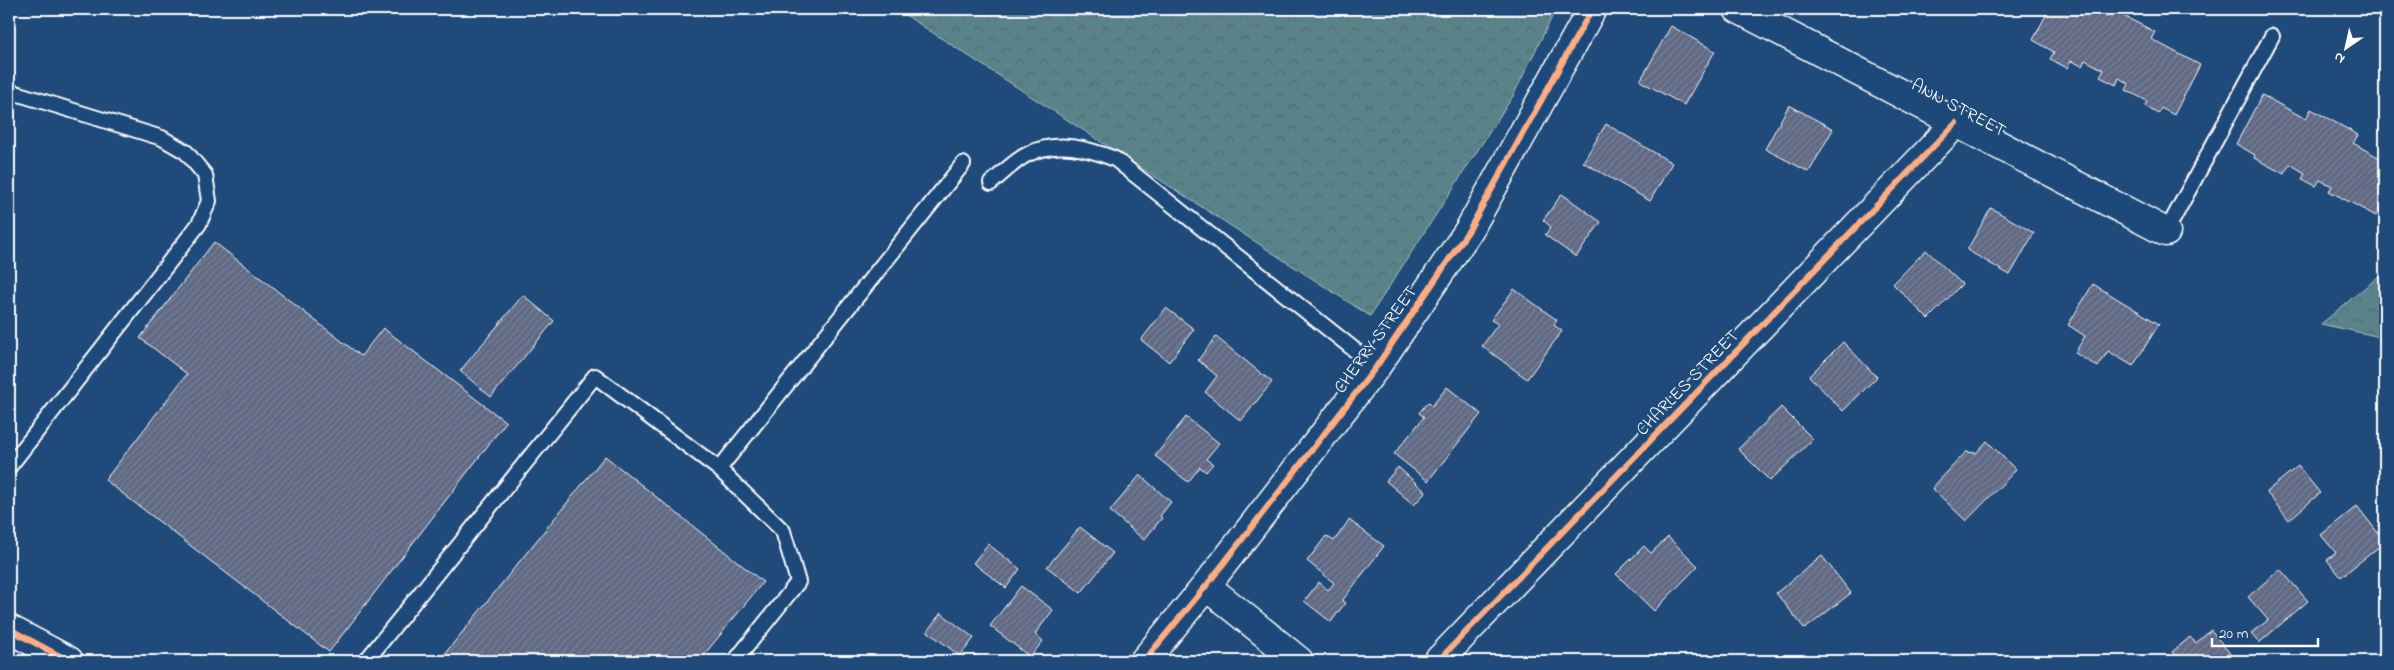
<svg xmlns="http://www.w3.org/2000/svg" width="2394" height="670" font-family="'Indie Flower',sans-serif">
	<style>
		.forest { fill: url(#forest-crowns); stroke: #acc0c4 }
		.building { fill: url(#building-hatch); stroke: #fff }
		.lines { fill: none; stroke-linecap: round; stroke-linejoin: round }
		.service-casing { stroke: #fff; stroke-width: 18 }
		.minor-casing { stroke: #fff; stroke-width: 31 }
		.service { stroke: #1f4a7a; stroke-width: 14 }
		.minor { stroke: #1f4a7a; stroke-width: 28 }
		.cycleway-casing { stroke: #1f4a7a; stroke-width: 9 }
		.cycleway { stroke: #ffac80; stroke-width: 6 }
		.labels { text-anchor: middle; stroke-width: 4.5; stroke-linejoin: round; paint-order: stroke }
		.street-label { font-size: 18px; fill: #fff; stroke: #1f4a7a }
	</style>
	<defs>
		<pattern id="forest-crowns" width="20" height="18" patternUnits="userSpaceOnUse" patternTransform="scale(1.25)"><rect width="20" height="18" fill="#5a8289"/><path d="M2 6a3 3 0 1 1 6 0M12 15a3 3 0 1 1 6 0" fill="none" stroke="#546a6e"/></pattern>
		<pattern id="building-hatch" width="6" height="6" patternUnits="userSpaceOnUse" patternTransform="scale(1.25)"><rect width="6" height="6" fill="#616984"/><path d="M-1 1l2-2M0 6l6-6M5 7l2-2" fill="none" stroke="#798096"/></pattern>
	</defs>
	<rect width="100%" height="100%" fill="#1f4a7a"/>
	<filter id="ink" filterUnits="userSpaceOnUse"><feTurbulence type="fractalNoise" baseFrequency=".02" numOctaves="2"/><feDisplacementMap in="SourceGraphic" scale="10" xChannelSelector="R" yChannelSelector="G"/><feConvolveMatrix kernelMatrix="1 2 1 2 8 2 1 2 1" color-interpolation-filters="sRGB"/></filter>
	<g filter="url(#ink)">
		<!-- forest -->
		<path class="forest" d="M896,9H1556L1513,96L1370,316Z
			M2385,271V338L2321,324Z"/>
		<!-- building -->
		<path class="building" d="M2049,9H2092L2106,16L2110,9L2155,32L2151,39L2200,65L2174,115L2161,108L2158,114L2145,106L2147,101L2126,90L2129,84L2119,78L2116,85L2100,77L2104,70L2085,60L2082,66L2071,61L2067,68L2050,59L2054,52L2033,40Z
			M1671,26L1715,51L1684,105L1640,81Z
			M2262,95L2306,119L2311,109L2358,135L2353,143L2385,161V199L2376,216L2329,191L2332,186L2320,180L2316,186L2302,179L2305,173L2290,164L2284,174L2254,158L2255,155L2236,144Z
			M1789,105L1833,129L1809,172L1765,149Z
			M1606,124L1672,163L1650,201L1583,162Z
			M1562,194L1601,222L1576,257L1545,235L1551,227L1543,220Z
			M1991,208L2034,233L2010,275L1967,250Z
			M214,242L361,356L383,328L506,422L329,652L105,480L187,374L140,338Z
			M1926,250L1962,284L1928,319L1893,284Z
			M2093,284L2159,324L2133,366L2108,351L2098,367L2075,353L2085,336L2068,325Z
			M1514,289L1557,320L1554,325L1562,331L1527,379L1482,346L1498,324L1491,320Z
			M523,295L554,321L491,397L460,371Z
			M1166,308L1194,329L1169,362L1141,340Z
			M1216,337L1272,382L1241,421L1205,392L1217,376L1198,360Z
			M1843,342L1877,377L1843,411L1809,376Z
			M1447,387L1481,414L1428,481L1394,454L1424,417L1419,413L1428,402L1432,406Z
			M1781,407L1813,439L1770,481L1738,449Z
			M1186,417L1219,443L1206,459L1213,464L1206,472L1200,467L1188,482L1155,456Z
			M1987,441L2016,470L1966,521L1932,488L1966,452L1976,453Z
			M605,456L763,582L699,661H439Z
			M2298,466L2320,493L2289,520L2266,492Z
			M1398,467L1426,492L1414,505L1386,481Z
			M1140,475L1171,502L1160,516L1162,518L1144,540L1110,511Z
			M2357,506L2385,542L2341,577L2327,560L2336,553L2321,535Z
			M1349,520L1384,546L1342,601L1345,603L1331,622L1304,601L1319,582L1328,590L1334,583L1307,561L1326,536L1334,541Z
			M1080,527L1113,553L1081,593L1047,567Z
			M1668,537L1698,566L1654,611L1616,574L1644,546L1651,553Z
			M988,544L1020,569L1006,588L973,563Z
			M1822,556L1851,593L1805,629L1776,593Z
			M2280,569L2308,601L2259,643L2251,634L2268,620L2248,597Z
			M1021,586L1053,610L1035,634L1043,641L1030,657L990,626Z
			M941,613L974,638L960,656L927,631Z
			M2211,630L2236,661H2173L2177,658L2172,652L2190,637L2196,643Z
			M976,655L984,661H972Z"/>
		<g class="lines">
			<defs>
				<path id="service" d="M9,91L162,138L186,152L205,175L209,201L199,224L9,467
					M991,183C1002,174 1015,160 1028,154C1057,140 1087,148 1115,159L1376,367
					M2166,232L2272,36
					M719,469L963,164
					M366,661L595,376L719,469L783,531L798,582L735,661"/>
				<path id="minor" d="M1738,9L2166,232
					M1206,586L1299,661
					M9,629L69,661
					M1144,661L1206,586L1376,367L1469,230L1592,9
					M1438,661L1956,123"/>
			</defs>
			<!-- service casing -->
			<use href="#service" class="service-casing"/>
			<!-- minor casing -->
			<use href="#minor" class="minor-casing"/>
			<!-- service -->
			<use href="#service" class="service"/>
			<!-- minor -->
			<use href="#minor" class="minor"/>
			<defs>
				<path id="cycleway" d="M9,629L69,661
					M1144,661L1206,586L1376,367L1469,230L1592,9
					M1438,661L1956,123"/>
			</defs>
			<!-- cycleway casing -->
			<use href="#cycleway" class="cycleway-casing"/>
			<!-- cycleway -->
			<use href="#cycleway" class="cycleway"/>
		</g>
	</g>
	<g class="labels">
		<!-- street labels -->
		<g class="street-label">
			<text transform="translate(1959 107) rotate(28)" y="6">ANN STREET</text>
			<text transform="translate(1375 339) rotate(-54)" y="6">CHERRY STREET</text>
			<text transform="translate(1687 382) rotate(-46)" y="6">CHARLES STREET</text>
		</g>
	</g>
	<!-- margin -->
	<rect width="2394" height="670" fill="none" stroke="#1f4a7a" stroke-width="30"/>
	<rect x="15" y="15" width="2364" height="640" fill="none" stroke="#fff" stroke-width="2" filter="url(#ink)"/>
	<!-- north arrow -->
	<g transform="translate(2346 48) rotate(214)" stroke="#1f4a7a" stroke-width="4" paint-order="stroke">
	<path d="M0-4L9 19L0 12L-9 19Z" fill="#ffffff"/>
	<text y="-8" font-size="14" font-weight="bold" text-anchor="middle" fill="#ffffff">N</text>
	</g>
	<!-- scale -->
	<path d="M2212 638v8h106v-8" fill="none" stroke="#ffffff" stroke-width="2.5"/>
	<text x="2219" y="638" font-size="15" fill="#ffffff" stroke="#1f4a7a" stroke-width="4" paint-order="stroke">20 m</text>
</svg>
